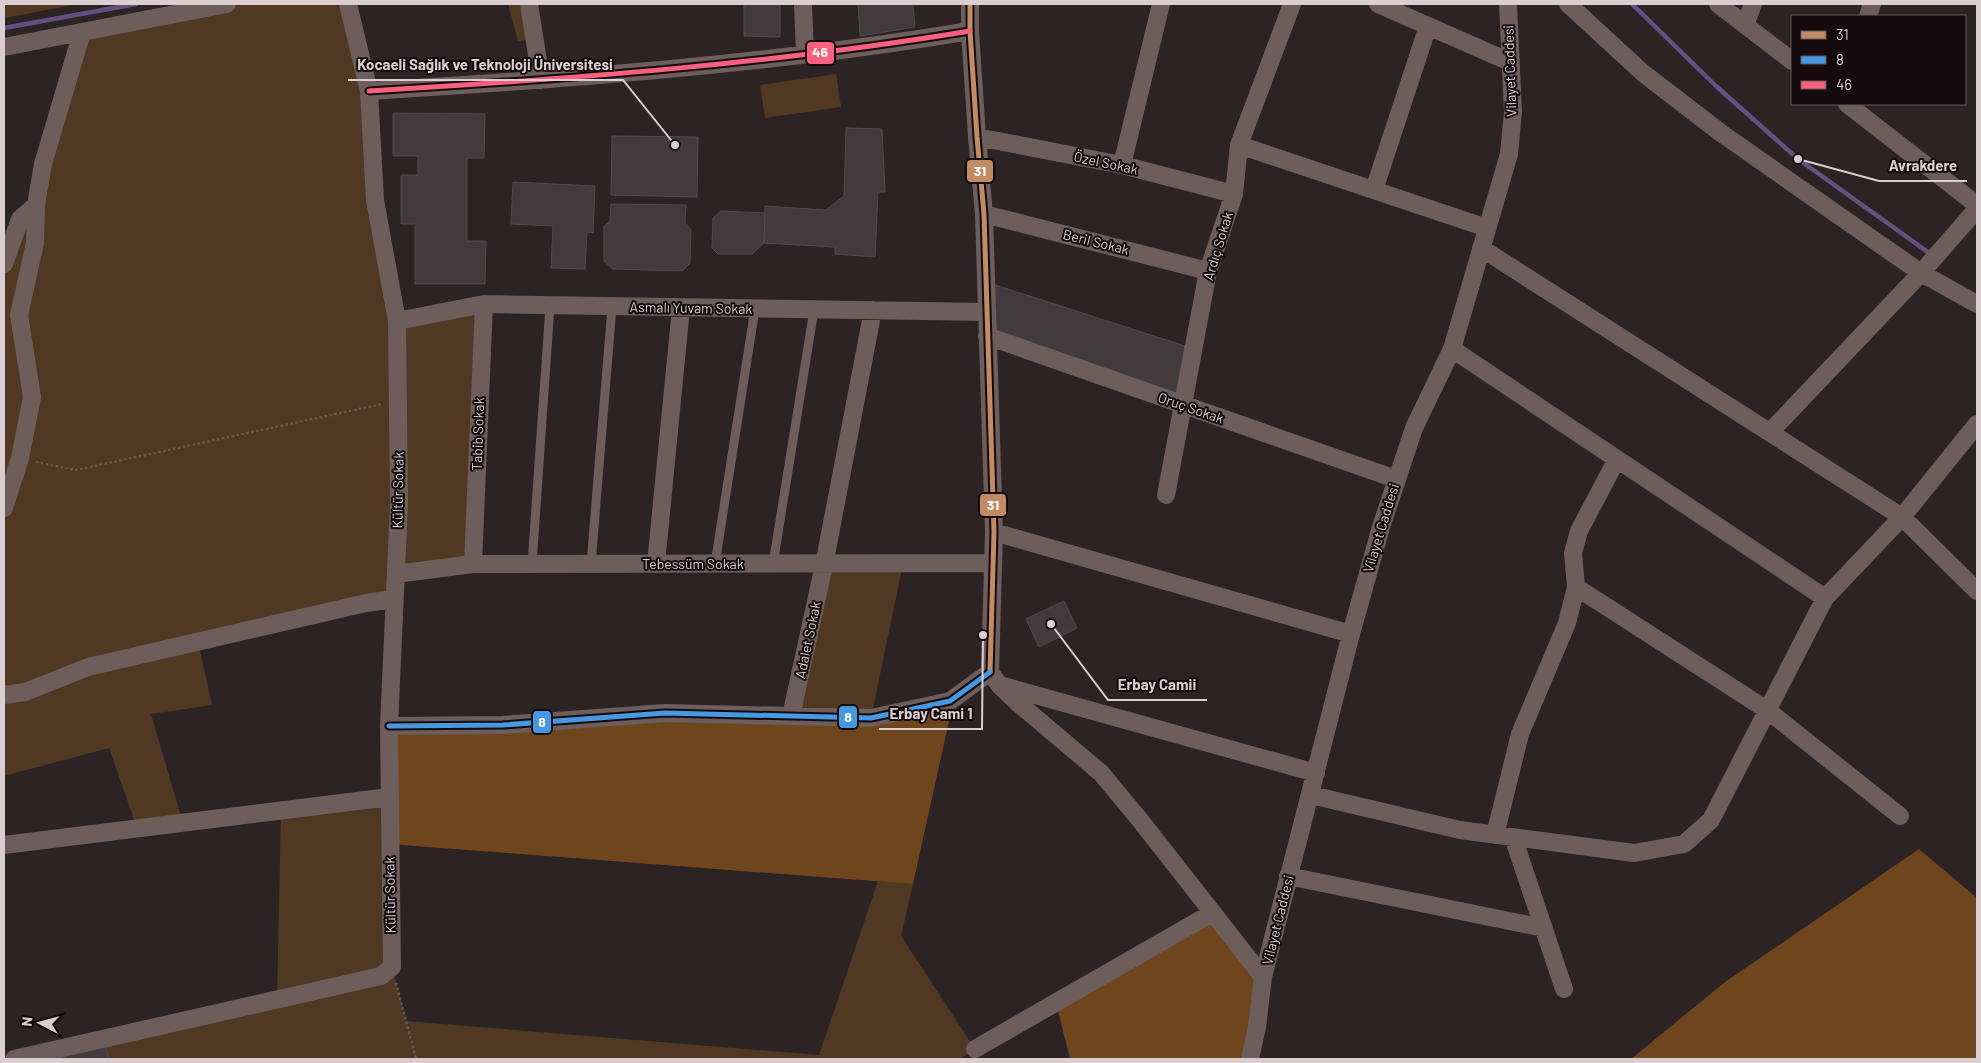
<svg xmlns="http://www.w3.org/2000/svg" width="1981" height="1063" font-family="Barlow,sans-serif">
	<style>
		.green { fill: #513822 }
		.forest { fill: #6f451d }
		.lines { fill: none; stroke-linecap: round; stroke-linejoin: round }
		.stream { stroke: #665082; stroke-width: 4.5 }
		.building { fill: #423b3e; stroke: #524b4e }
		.path { stroke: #645957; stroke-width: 2.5; stroke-dasharray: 2.5 2.5; stroke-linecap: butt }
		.service { stroke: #6d5d5b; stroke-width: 9 }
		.minor { stroke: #6d5d5b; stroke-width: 18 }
		.bus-1-casing { stroke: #130b0d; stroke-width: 9 }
		.bus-2-casing { stroke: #130b0d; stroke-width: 9 }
		.bus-3-casing { stroke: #130b0d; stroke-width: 9 }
		.bus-1 { stroke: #c18c65; stroke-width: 5 }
		.bus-2 { stroke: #4699e1; stroke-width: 5 }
		.bus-3 { stroke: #f8607d; stroke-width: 5 }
		.labels { text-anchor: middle; stroke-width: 4; stroke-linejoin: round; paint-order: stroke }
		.street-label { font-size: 14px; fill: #daced0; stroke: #130b0d }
		.leader { fill: none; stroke: #daced0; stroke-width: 2 }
		.callout-dot { fill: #daced0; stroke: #130b0d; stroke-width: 2 }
		.callout-label { font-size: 15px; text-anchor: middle; font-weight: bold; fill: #daced0; stroke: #130b0d; stroke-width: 4; stroke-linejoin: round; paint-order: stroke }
		.line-badge { stroke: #130b0d; stroke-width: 2 }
		.badge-label { font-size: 14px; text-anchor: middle; font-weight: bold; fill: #fff }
	</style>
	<rect width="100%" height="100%" fill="#2c2325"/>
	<!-- green -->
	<path class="green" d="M4,4H79L4,18Z
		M227,4H348L397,321L484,304L473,564L396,574L394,599L198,642L212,705L151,714L183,823L137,828L109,748L4,776V264L36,205L82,32Z
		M508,4H529L534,39L518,41Z
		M836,74L841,107L765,118L760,85Z
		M903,564L871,718L791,716L824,565Z
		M389,797L392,967L406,1021L819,1055L878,881L913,884L901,936L975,1049L960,1059H108L104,1038L277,999L281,810Z"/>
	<!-- forest -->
	<path class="forest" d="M950,701L949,721L913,884L389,844V726L665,713L871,718Z
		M1919,849L1977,898V1059H1631L1725,982Z
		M1212,913L1263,977L1250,1059H1070L1056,1003Z"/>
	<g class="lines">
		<!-- stream -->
		<path class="stream" d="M1632,4L1716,86L1798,159L1932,255
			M4,28L136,4"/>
	</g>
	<!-- building -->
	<path class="building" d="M744,4H780V37L744,36Z
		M858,4H913L915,27L860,36Z
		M393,113L485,114L484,158H467V241H486L485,284H415V224H401V175H418V156H393Z
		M846,128L882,129L885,192H878L875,257L835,254V247L764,243L765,206L826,210L844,196Z
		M612,136L698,137L697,197L611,195Z
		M513,182L595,186L593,233L587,232L585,269L551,268L553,226L511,224Z
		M611,204L686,205L685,223L691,230L690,263L682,271L613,269L604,261V226L610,222Z
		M721,211L765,213L764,243L752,254H718L712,248L713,218Z
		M992,284L1185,346L1176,396L994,331Z
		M1064,601L1077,628L1039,647L1026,619Z
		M104,1038L108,1059H62L60,1049Z"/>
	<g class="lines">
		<!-- path -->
		<path class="path" d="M36,462L76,470L382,404
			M396,983L416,1059"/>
		<!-- service -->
		<path class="service" d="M532,564L550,306
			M591,564L612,307
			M715,564L755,309
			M773,564L814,310"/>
		<!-- minor -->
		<path class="minor" d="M529,4L541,80
			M803,4L805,54
			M970,4V31L977,137L984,214L994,532L990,672
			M1378,4L1510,62
			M1568,4L1643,73L1721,133L1921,273L1977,304
			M1718,4L1792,61
			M1868,16L1872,4
			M1745,25L1753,4
			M4,47L227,4
			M369,91C570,79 771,64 970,31
			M1847,104L1977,205
			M977,137L1122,165L1234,194
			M1239,145L1487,228
			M1122,165L1161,4
			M1374,190L1428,26
			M984,214L1208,271
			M1481,248L1902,517L1977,591
			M4,264L20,219L36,205
			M397,321L484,304L986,312
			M987,336L1396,479
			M1452,349L1825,598
			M1770,432L1921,273L1977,209
			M1166,495L1208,271L1234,194L1239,145L1292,4
			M4,508L20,458L32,397L19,315L35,243L36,205L43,164L82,32
			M994,532L1351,634
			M473,564L484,304
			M656,564L681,308
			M396,574L473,564L992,563
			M1576,587L1767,710L1900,816
			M990,672L1000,686L1018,703L1101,773L1140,820L1263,977
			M1003,686L1316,773
			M4,695L25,692L88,667L366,603L394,599
			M791,716L824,565L873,310
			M389,726L503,725L665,713L871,718L950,701L990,672
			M1311,795L1460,830L1634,853L1684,844L1711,820L1825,598L1902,517L1977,424
			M1495,835L1520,734L1567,623L1576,587L1573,553L1579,531L1617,459
			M1513,837L1564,989
			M4,845L389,797
			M1288,876L1544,928
			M975,1049L1212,913
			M14,1059L381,976L392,967L389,726L399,504L397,321L375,200L369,91L348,4
			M1250,1059L1257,1027L1263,977L1351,634L1381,527L1414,428L1452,349L1509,154L1513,112L1508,4"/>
		<defs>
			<path id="bus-1" d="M970,4V31L977,137L984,214L994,532L990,672"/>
			<path id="bus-2" d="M389,726L503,725L665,713L871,718L950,701L990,672"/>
			<path id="bus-3" d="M369,91C570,79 771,64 970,31"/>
		</defs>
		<!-- bus-1 casing -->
		<use href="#bus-1" class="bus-1-casing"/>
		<!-- bus-2 casing -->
		<use href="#bus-2" class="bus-2-casing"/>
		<!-- bus-3 casing -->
		<use href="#bus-3" class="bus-3-casing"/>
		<!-- bus-1 -->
		<use href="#bus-1" class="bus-1"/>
		<!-- bus-2 -->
		<use href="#bus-2" class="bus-2"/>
		<!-- bus-3 -->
		<use href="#bus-3" class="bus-3"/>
	</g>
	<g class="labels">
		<!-- street labels -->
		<g class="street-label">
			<text transform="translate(1510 71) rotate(-92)" y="5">Vilayet Caddesi</text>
			<text transform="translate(1106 163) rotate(12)" y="5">Özel Sokak</text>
			<text transform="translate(1096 242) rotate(14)" y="5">Beril Sokak</text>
			<text transform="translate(1218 246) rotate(-73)" y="5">Ardıç Sokak</text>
			<text transform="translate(691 308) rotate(1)" y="5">Asmalı Yuvam Sokak</text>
			<text transform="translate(1191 408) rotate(19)" y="5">Oruç Sokak</text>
			<text transform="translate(478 434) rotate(-88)" y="5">Tabib Sokak</text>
			<text transform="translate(398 490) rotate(-89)" y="5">Kültür Sokak</text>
			<text transform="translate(1381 528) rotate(-73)" y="5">Vilayet Caddesi</text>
			<text x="693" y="569">Tebessüm Sokak</text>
			<text transform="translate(808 640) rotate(-78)" y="5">Adalet Sokak</text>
			<text transform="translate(390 895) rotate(-91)" y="5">Kültür Sokak</text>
			<text transform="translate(1278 920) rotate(-76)" y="5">Vilayet Caddesi</text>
		</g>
	</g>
	<!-- callouts -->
	<path class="leader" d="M675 145L623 80H348M1798 159L1879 181H1967M1051 624L1108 700H1207M983 635L982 729H879"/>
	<g class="callout-dot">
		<circle cx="675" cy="145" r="5"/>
		<circle cx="1798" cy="159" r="5"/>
		<circle cx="1051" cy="624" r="5"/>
		<circle cx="983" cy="635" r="5"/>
	</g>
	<g class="callout-label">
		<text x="485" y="70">Kocaeli Sağlık ve Teknoloji Üniversitesi</text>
		<text x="1923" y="171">Avrakdere</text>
		<text x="1157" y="690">Erbay Camii</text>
		<text x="931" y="719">Erbay Cami 1</text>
	</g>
	<g class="line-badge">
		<rect x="806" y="41" width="29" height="24" rx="5" fill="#f8607d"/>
		<rect x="966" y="159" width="28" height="24" rx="5" fill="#c18c65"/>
		<rect x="979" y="493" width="28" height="24" rx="5" fill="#c18c65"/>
		<rect x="838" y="705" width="20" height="24" rx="5" fill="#4699e1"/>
		<rect x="532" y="710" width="20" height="24" rx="5" fill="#4699e1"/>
	</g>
	<g class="badge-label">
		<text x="820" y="57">46</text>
		<text x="980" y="176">31</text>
		<text x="993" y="510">31</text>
		<text x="848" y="722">8</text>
		<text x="542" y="727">8</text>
	</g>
	<!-- border -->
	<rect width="1981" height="1063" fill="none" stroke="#daced0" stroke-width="10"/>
	<!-- legend -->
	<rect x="1791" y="15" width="175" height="90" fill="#130b0d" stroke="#63595b"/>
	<rect x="1801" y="31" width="25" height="8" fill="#c18c65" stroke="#63595b"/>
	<text x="1836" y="40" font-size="15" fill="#daced0">31</text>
	<rect x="1801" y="56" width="25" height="8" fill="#4699e1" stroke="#63595b"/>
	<text x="1836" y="65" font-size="15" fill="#daced0">8</text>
	<rect x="1801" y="81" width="25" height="8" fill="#f8607d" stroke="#63595b"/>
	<text x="1836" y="90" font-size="15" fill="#daced0">46</text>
	<!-- north arrow -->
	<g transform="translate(40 1023) rotate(276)" stroke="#130b0d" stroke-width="4" paint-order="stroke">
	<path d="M0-4L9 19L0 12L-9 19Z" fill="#daced0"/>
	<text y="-8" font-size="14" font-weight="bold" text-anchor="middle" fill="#daced0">N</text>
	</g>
</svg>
